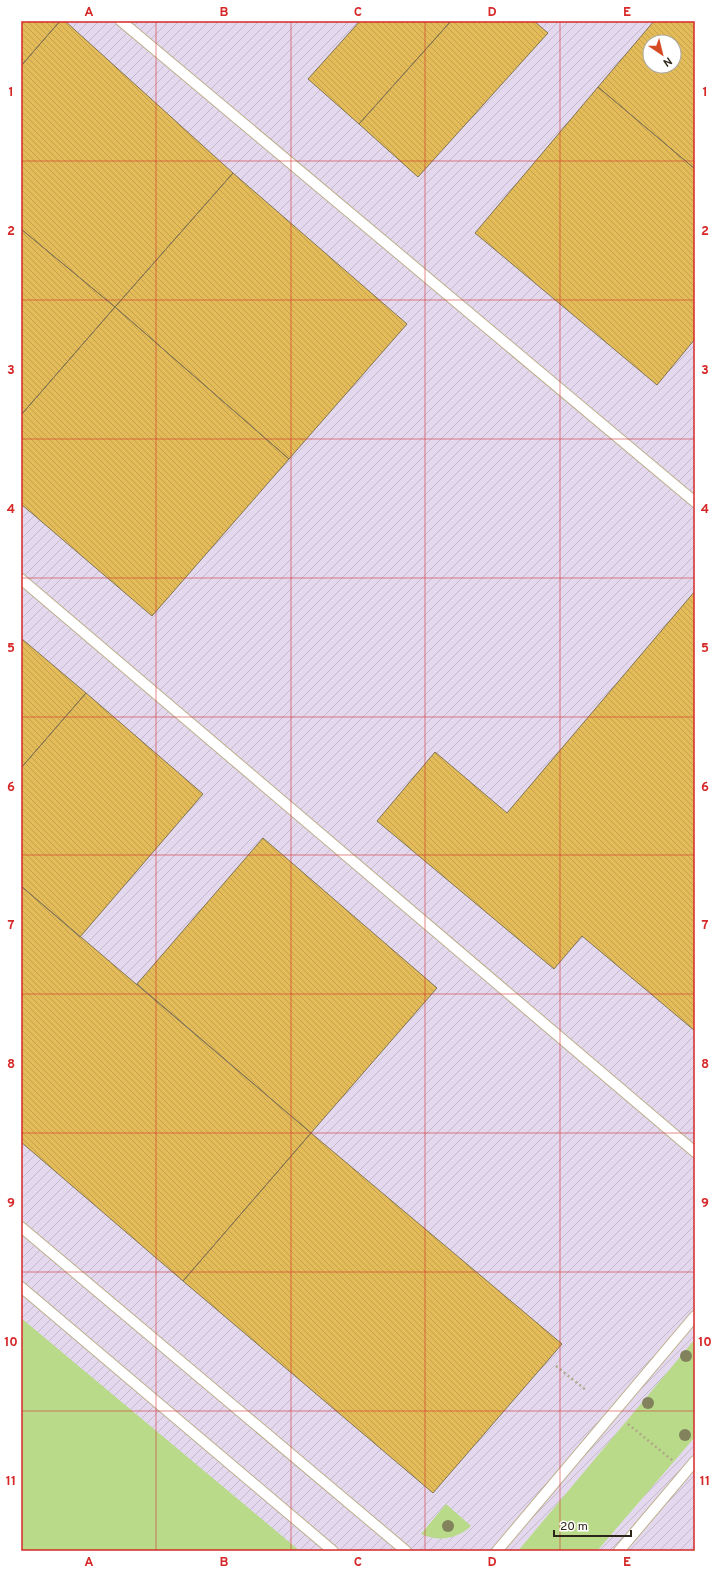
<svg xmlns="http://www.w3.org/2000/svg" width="716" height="1572" font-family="Overpass,sans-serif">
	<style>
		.industrial { fill: url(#industrial-furrows); fill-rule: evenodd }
		.grass { fill: #b8da89 }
		.building { fill: url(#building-back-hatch); stroke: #827453; fill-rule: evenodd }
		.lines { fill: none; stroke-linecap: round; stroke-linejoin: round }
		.service-casing { stroke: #beaf8d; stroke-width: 12 }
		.path { stroke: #b3a78a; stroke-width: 2.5; stroke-dasharray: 2 3; stroke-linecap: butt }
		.service { stroke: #fff; stroke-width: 10 }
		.tree { fill: #82825d }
		.grid { fill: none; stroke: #d62828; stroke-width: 1; stroke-opacity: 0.55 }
		.neatline { fill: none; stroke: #d62828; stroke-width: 1.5 }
		.grid-label { font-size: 13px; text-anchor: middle; font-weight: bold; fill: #d62828 }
	</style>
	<defs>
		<pattern id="industrial-furrows" width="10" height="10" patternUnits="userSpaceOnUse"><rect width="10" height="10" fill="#e3d8ed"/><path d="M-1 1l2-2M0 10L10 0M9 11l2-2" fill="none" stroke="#c3b9ca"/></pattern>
		<pattern id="building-back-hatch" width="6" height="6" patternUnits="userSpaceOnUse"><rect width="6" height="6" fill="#e3bc59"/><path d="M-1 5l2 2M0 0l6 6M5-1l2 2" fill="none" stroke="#c3a14d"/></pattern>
	</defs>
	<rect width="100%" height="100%" fill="#f5e6c2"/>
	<!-- industrial -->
	<path class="industrial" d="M21,21H695V1551H21ZM650,42H674V66H650Z"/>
	<!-- grass -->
	<path class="grass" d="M21,1318L300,1551H21Z
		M695,1339V1437L597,1551H518Z
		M446,1504L471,1526C457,1539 439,1542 421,1534Z"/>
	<!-- building -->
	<path class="building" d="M21,21H60L21,66Z
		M60,21H65L233,173L115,307L21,229V66Z
		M360,21H451L359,124L308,79Z
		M451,21H534L548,33L418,177L359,124Z
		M654,21H695V169L598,87ZM650,42H674V66H650Z
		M598,87L695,169V339L657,385L475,233Z
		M233,173L407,324L289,459L115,307Z
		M21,229L115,307L21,415Z
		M115,307L289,459L152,616L21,504V415Z
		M695,591V1031L582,936L554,969L377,821L435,752L507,813Z
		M22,639L86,693L21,768V641Z
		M86,693L203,794L80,937L21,886V768Z
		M263,838L437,988L311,1133L137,984Z
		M21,886L311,1133L183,1281L21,1142Z
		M311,1133L562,1344L433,1493L183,1281Z"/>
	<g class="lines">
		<defs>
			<path id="service" d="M121,21L695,502
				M21,579L695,1152
				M21,1227L406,1551
				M21,1287L333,1551
				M497,1551L695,1316
				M619,1551L695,1461"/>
		</defs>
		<!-- service casing -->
		<use href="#service" class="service-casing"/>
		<!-- path -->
		<path class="path" d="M556,1366L587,1391
			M628,1424L672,1460"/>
		<!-- service -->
		<use href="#service" class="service"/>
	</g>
	<!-- trees -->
	<g class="tree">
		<circle cx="686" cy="1356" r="6"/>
		<circle cx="648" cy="1403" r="6"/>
		<circle cx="685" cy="1435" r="6"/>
		<circle cx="448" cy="1526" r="6"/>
	</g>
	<!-- grid -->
	<path class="grid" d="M156,21V1551M291,21V1551M425,21V1551M560,21V1551M21,161H695M21,300H695M21,439H695M21,578H695M21,717H695M21,855H695M21,994H695M21,1133H695M21,1272H695M21,1411H695"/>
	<!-- border -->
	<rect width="716" height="1572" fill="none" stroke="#ffffff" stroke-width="44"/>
	<!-- north arrow -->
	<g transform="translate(662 54) rotate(145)"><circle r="19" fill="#ffffff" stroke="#aba8a3"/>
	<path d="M0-3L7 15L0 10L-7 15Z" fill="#d54c24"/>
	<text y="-6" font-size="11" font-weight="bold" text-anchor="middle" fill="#2c2618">N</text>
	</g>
	<!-- scale -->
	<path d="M554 1530v6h77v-6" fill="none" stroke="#2c2618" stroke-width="2"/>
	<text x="560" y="1530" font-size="12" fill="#2c2618" stroke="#ffffff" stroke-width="3" paint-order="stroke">20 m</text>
	<rect x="22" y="22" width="672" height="1528" class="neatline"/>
	<g class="grid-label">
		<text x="89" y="16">A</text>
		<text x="224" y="16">B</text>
		<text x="358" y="16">C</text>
		<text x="492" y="16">D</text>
		<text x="627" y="16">E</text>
		<text x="11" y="96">1</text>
		<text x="705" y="96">1</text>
		<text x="11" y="235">2</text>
		<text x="705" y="235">2</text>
		<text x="11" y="374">3</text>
		<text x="705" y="374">3</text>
		<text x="11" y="513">4</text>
		<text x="705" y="513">4</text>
		<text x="11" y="652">5</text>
		<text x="705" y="652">5</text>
		<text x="11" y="791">6</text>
		<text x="705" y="791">6</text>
		<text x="11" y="929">7</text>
		<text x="705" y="929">7</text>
		<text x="11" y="1068">8</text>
		<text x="705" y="1068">8</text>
		<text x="11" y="1207">9</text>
		<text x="705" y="1207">9</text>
		<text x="11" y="1346">10</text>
		<text x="705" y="1346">10</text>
		<text x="11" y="1485">11</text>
		<text x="705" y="1485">11</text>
		<text x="89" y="1566">A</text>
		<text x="224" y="1566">B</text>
		<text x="358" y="1566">C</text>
		<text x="492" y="1566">D</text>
		<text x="627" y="1566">E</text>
	</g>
</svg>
